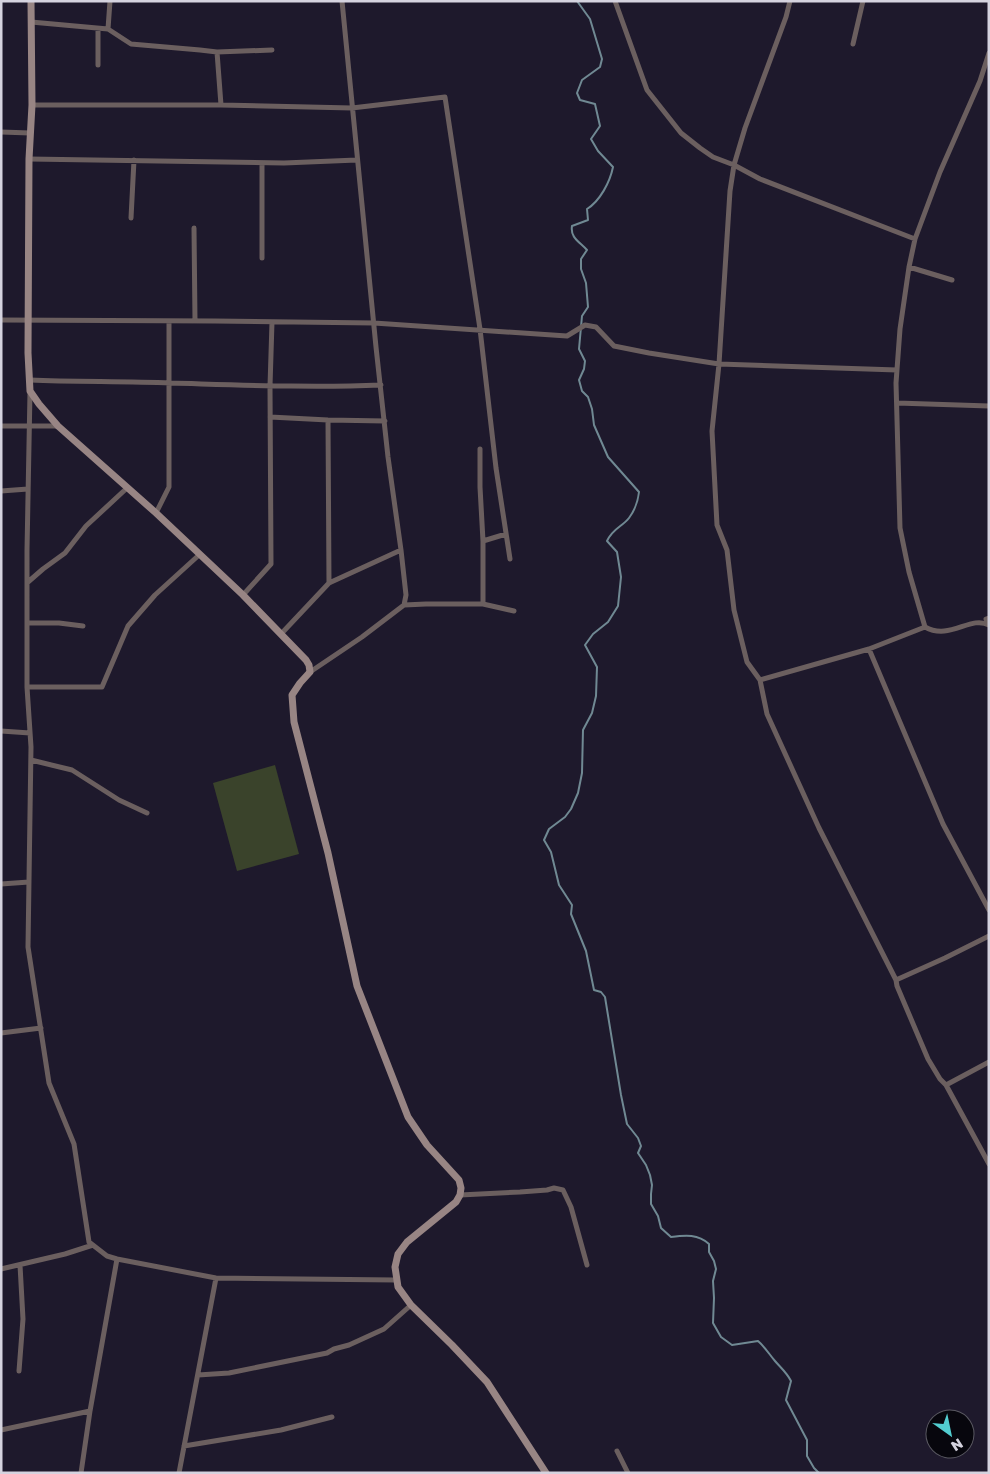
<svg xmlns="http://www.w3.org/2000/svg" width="990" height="1474" font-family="'Golos Text',sans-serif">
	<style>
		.green { fill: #3a432b }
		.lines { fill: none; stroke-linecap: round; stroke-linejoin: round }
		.stream { stroke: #708993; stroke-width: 2 }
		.street { stroke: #6b5f5f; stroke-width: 5 }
		.secondary { stroke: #988584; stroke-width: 7 }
	</style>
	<rect width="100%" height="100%" fill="#1e192c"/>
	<!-- green -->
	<path class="green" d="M275,765L299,854L237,871L213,783Z"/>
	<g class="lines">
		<!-- stream -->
		<path class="stream" d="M577,1L590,19L602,59L600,67L582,80L577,93L580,100L595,104L600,126L591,139L598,151L613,167C610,182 600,201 587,209L588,220L572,226C570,238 580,242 587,250L581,259V269L586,283L588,307L582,316L579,349L585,361L584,369L579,380L582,391L588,397L592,409L594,425L608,457L639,492C638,501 635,510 629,518C622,527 613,528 607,541L617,552L621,577L618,606L608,622L593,634L585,645L597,667L596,696L592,713L583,730L582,773L578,793L571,809L565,817L549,829L544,840L551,852L559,885L572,905L571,914L586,951L594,990L601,992L605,997L621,1095L627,1124L638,1138L641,1146L638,1153L646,1165L650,1175L652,1185L651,1194V1204L658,1216L661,1228L671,1237C686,1235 698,1234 709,1244V1252L714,1261L716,1269L713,1281L714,1298L713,1323L721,1337L732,1345L758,1341C765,1347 769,1354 775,1361C781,1368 787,1373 791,1381L786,1400L807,1440V1456L814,1468L819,1473"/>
		<!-- street -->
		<path class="street" d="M342,1L376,347L388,457L401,550L406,595L404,605
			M615,1L647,90L681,133L700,148L713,157L734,165L745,128L786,17L790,1
			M31,22L108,29L131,44L200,50L217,52L221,105
			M98,29V65
			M108,29L110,1
			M853,44L863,1
			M217,52L272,50
			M989,53L980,81L940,172L915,239L909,267L900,329L896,383L900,528L909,572L925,627C950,641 970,615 989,625
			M32,105H221L352,108L445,97L480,329L496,468L510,559
			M1,132L30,133
			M29,159L284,163L357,160
			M131,218L134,160
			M194,228L195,321
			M915,239L760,179L734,165L730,191L719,364L712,431L717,525L727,550L734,610L747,662L760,680L767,714L819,828L896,980L897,986L928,1059L940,1079L946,1085L989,1164
			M262,258V163
			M909,267L952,280
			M1,320L215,321L374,323L567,336L585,325L596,327L614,346L649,353L719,364L897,370
			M30,380C77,382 124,381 171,383C241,385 311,388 381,385
			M30,392L27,550V687L31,747L28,947L49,1083L74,1144L89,1242L107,1256L117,1259L216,1278L396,1280
			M897,403L989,406
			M270,417L328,420L385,421
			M328,420L329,583
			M1,426H58
			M480,449V487L483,541V604
			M1,491L28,489
			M156,513L169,487V321
			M483,541L506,534
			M28,582L43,569L65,553L86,526L127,488
			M243,595L271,564L270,386L272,322
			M989,618L986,619L989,624
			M28,623H59L83,626
			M281,634L329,583L401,550
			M869,649L943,824L989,910
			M310,672L362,637L404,605L426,604H483L514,611
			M760,680L869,649L925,627
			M27,687H102L128,626L155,595L199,555
			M1,731L30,733
			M31,760L72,770L119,800L147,813
			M1,884L29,882
			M896,980L945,958L989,936
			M1,1033L41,1028
			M946,1085L989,1062
			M460,1195L520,1192L547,1190L554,1188L563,1190L571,1207L587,1265
			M1,1269L65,1254L93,1245
			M19,1371L23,1319L20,1265
			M198,1375L229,1373L327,1353L334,1349L349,1345L384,1329L411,1305
			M1,1430L90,1411
			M184,1446L281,1430L332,1417
			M617,1451L628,1473
			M81,1473L90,1411L117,1259
			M179,1473L216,1278"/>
		<!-- secondary -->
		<path class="secondary" d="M31,1L32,105L29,159L28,353L30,391L39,404L58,426L156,513L243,595L306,660L309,665L310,672L300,683L292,695L294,722L328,853L357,986L408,1117L427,1145L459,1180L461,1188L460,1195L456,1202L407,1242L398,1254L395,1267L398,1287L411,1305L452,1345L487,1382L546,1473"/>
	</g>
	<!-- border -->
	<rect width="990" height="1474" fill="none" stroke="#d5d3df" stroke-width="5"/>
	<!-- north arrow -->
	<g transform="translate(950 1434) rotate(147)"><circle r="24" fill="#07060d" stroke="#595861"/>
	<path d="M0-4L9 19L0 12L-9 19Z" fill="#52cdd0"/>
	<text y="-8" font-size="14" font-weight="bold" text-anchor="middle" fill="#d5d3df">N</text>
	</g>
</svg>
